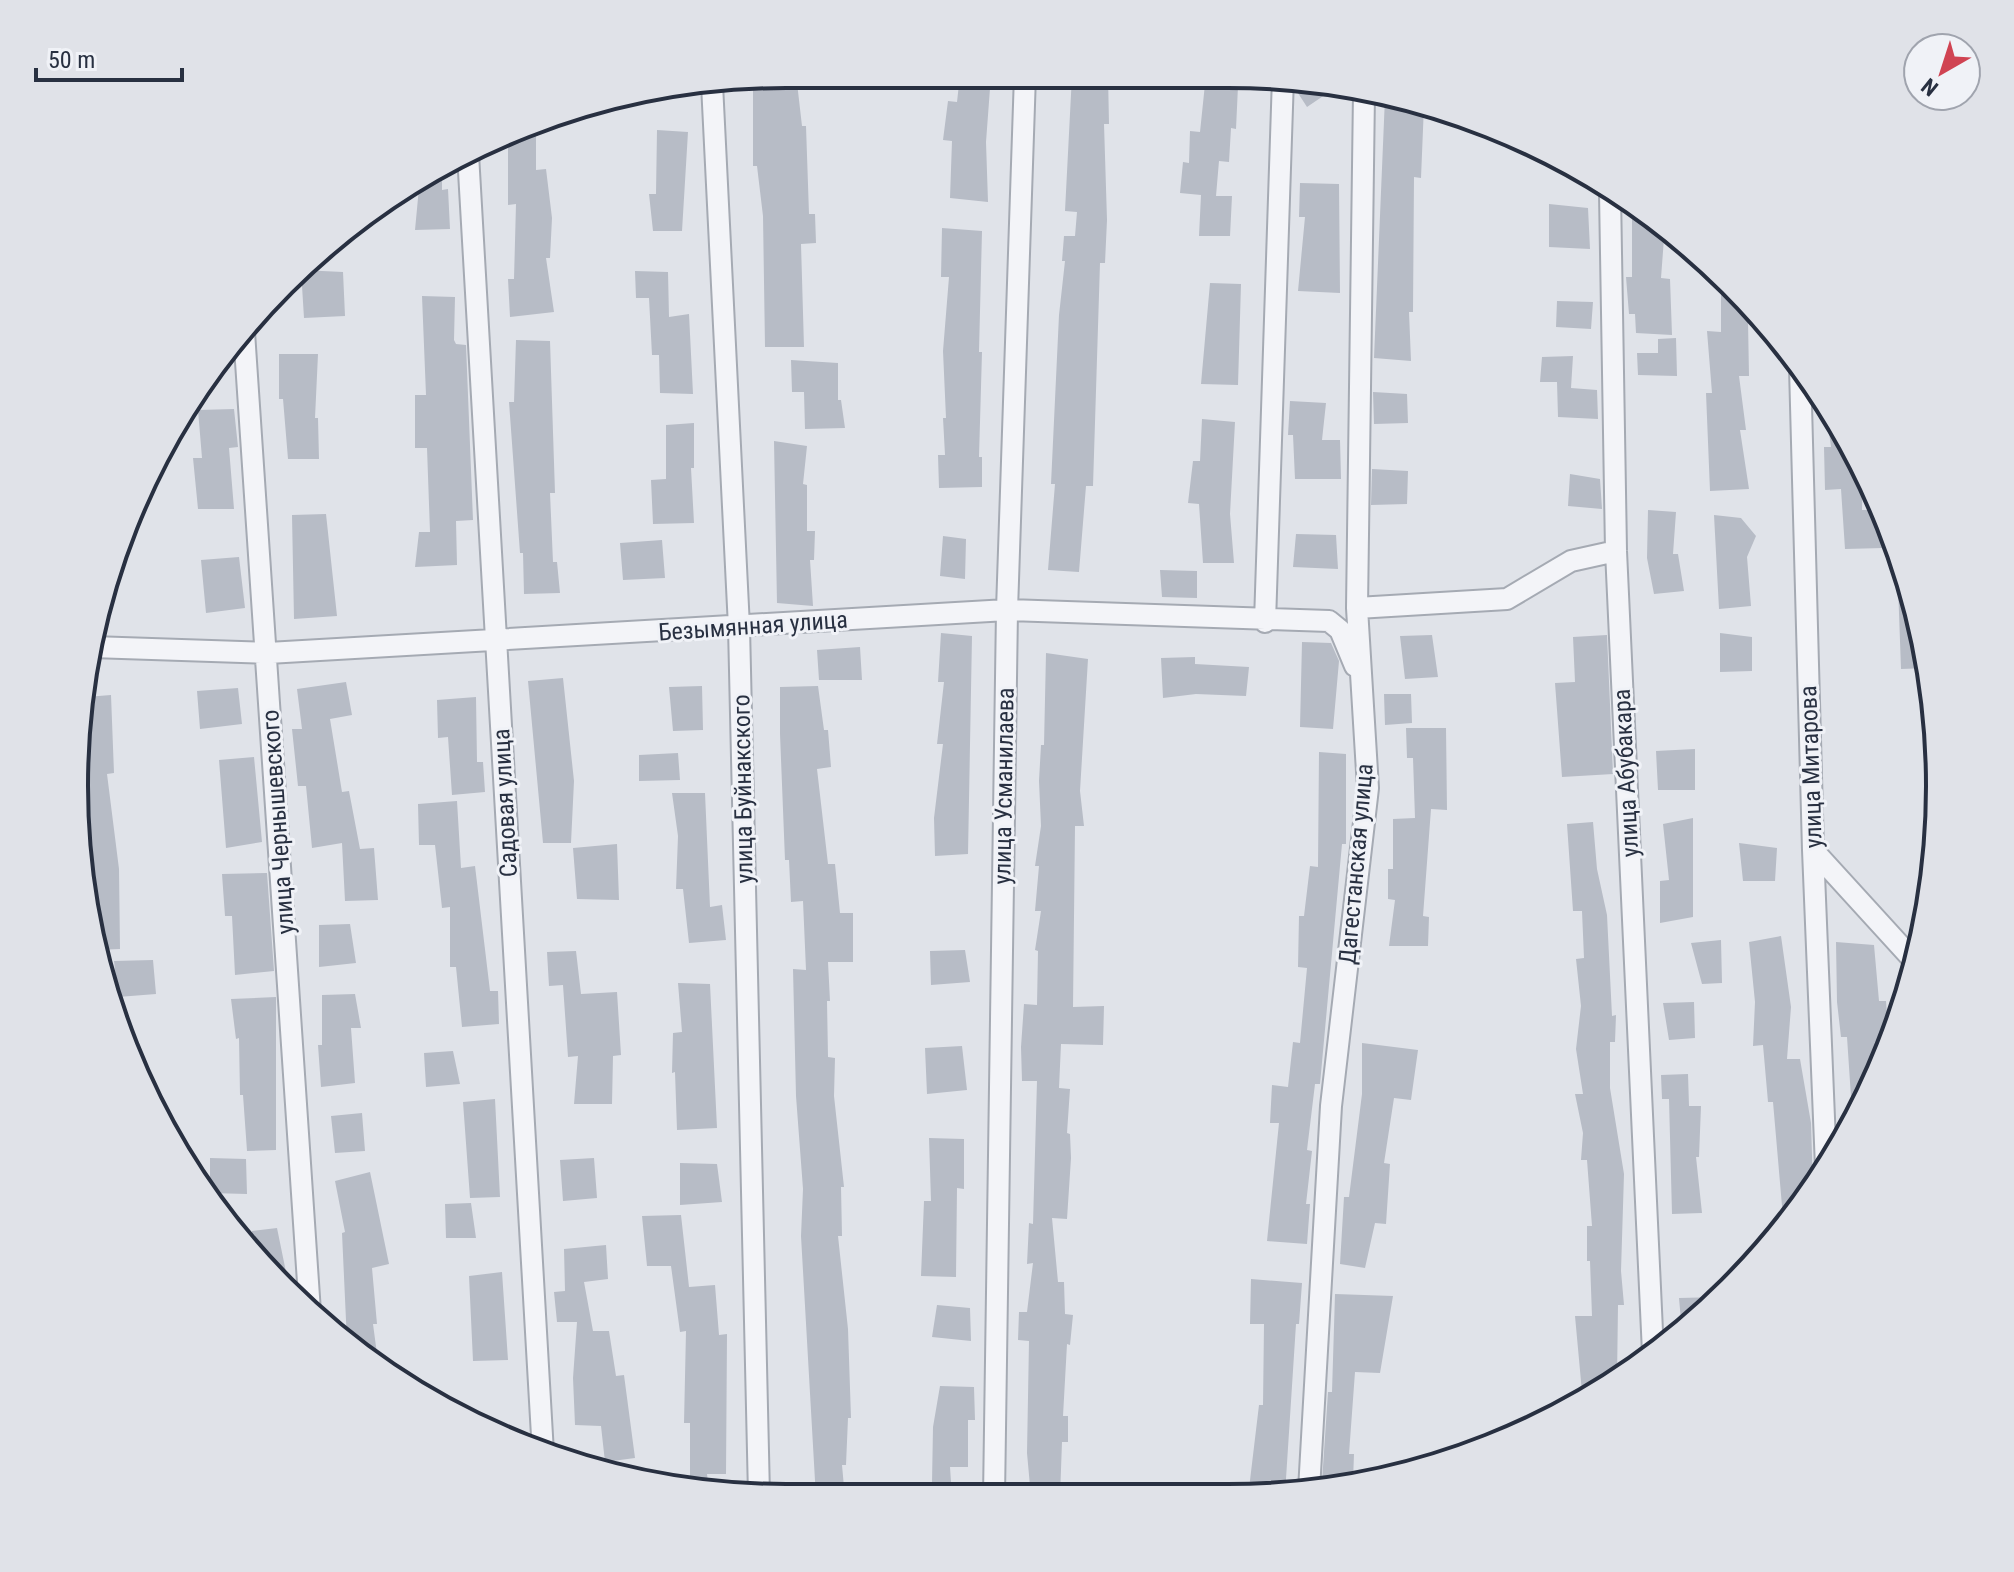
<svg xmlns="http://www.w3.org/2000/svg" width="2014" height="1572" font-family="'Roboto Condensed',sans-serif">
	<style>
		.building { fill: #b7bcc6 }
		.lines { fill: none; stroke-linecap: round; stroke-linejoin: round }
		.minor-casing { stroke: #a5aab3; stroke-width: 24 }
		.minor { stroke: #f3f4f8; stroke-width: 20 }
		.labels { text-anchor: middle; stroke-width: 6; stroke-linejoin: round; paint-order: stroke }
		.street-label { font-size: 24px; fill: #283041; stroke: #f0f2f7 }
		.rim { fill: none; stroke: #283041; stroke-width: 4 }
	</style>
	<rect width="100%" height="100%" fill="#e0e3e9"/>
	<!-- building -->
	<path class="building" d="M796,74L802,126H806L809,214H815L816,243L801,244L804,347H765L763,216L757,166H753V78Z
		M960,75H991L986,142L988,202L950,198L952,141L943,140L948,101L957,102Z
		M1072,75H1108L1109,124H1104L1107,220L1105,263H1100L1093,486H1086L1079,572L1048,570L1055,484H1051L1059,315L1065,261H1062L1064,236H1075L1077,212L1065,211Z
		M1296,80L1335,88L1307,107L1296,90Z
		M1205,84L1238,86L1236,129L1231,128L1229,162L1219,161L1216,196H1232L1230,236H1199L1201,195L1180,193L1183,162L1189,163L1190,131L1200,132Z
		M1385,97L1424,105L1421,178L1414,177L1413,312H1409L1411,361L1374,358Z
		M536,129V170L546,169L552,218L550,258H546L554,312L510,317L508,279H514L516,204L508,205V137Z
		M657,130L688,132L682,231H653L649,194H656Z
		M442,164V190L448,189L450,229L415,230L420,177Z
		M1300,183L1339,184L1340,293L1298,291L1305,217H1299Z
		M1549,204L1588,208L1590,249L1549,247Z
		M1632,219L1665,225L1661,278L1670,279L1672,335L1636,333L1635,314H1629L1626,277H1632Z
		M942,228L982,231L979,352H982L979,457H982V487L939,488L938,455H945L943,418H946L943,351L949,277H941Z
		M301,270L343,272L345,316L304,318Z
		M635,271L668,272L669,317L689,314L693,394L660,393L659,355H652L649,298H636Z
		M1210,283L1241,284L1238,385L1201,384Z
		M1721,287H1732L1766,320L1748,321L1749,376H1739L1746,430H1740L1749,489L1710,491L1706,393H1712L1707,331L1721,332Z
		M422,296L455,297L454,340L456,344L466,345L473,520L456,521L457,565L415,567L419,532H430L427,448H415V395H426Z
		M1557,301L1593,302L1591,329L1556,327Z
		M1676,338L1677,376L1638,375L1637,353H1658V339Z
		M516,340L550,341L555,493H550L553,562H557L560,593L524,594L523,553H520L509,402H514Z
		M279,354H318L315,418H318L319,459H288L283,399H279Z
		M1573,356L1571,388L1597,390L1598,419L1558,417L1557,382H1540L1542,357Z
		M791,360L838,363V400H841L845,428L805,429L804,392H792Z
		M1373,392L1407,394L1408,423L1374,424Z
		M1290,401L1326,403L1322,440H1340L1341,479H1295L1293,435H1288Z
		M1825,402L1844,430L1863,470L1862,510H1880L1883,548L1845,549L1841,489L1825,490L1824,447H1831Z
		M234,409L238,447L229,448L234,509H198L193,458H202L198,410Z
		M1202,419L1235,422L1230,514L1234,563H1203L1199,504L1188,503L1193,461H1200Z
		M694,423V468H691L694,523L653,524L651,480L666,479V425Z
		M774,441L807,446L803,484L807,485V531H815L814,560H810L813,606L777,603Z
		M1372,469L1408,471L1407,504L1371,505Z
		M1570,474L1600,479L1602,509L1568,506Z
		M1648,510L1676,512L1673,554H1678L1684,591L1654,594L1647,558Z
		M326,514L337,616L294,619L292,515Z
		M1714,515L1741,518L1756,536L1747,557L1751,606L1719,609Z
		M1296,534L1336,535L1338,569L1293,567Z
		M943,536L966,539L965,579L940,576Z
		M662,540L665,578L623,580L620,543Z
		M239,557L245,608L206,613L201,560Z
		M1160,570L1197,571V598L1162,597Z
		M1908,584L1925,655L1928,668L1901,669L1898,585Z
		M941,633L972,636L968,854L935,856L934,818L943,744H937L944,682H938Z
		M1720,633L1752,637V671L1720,672Z
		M1432,635L1438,677L1405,679L1400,636Z
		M1607,635L1613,774L1562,777L1555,683L1575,682L1573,637Z
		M1302,642L1331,643L1339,661L1333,729L1300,727Z
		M860,647L862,680H819L817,650Z
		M1046,653L1088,659L1080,791L1084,826H1075L1073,1007L1104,1006L1103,1045L1061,1044L1059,1088L1070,1089L1067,1133L1070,1134L1071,1158L1067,1219L1052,1218L1058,1282H1064L1065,1314L1073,1315L1070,1345L1067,1344L1063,1416H1068V1442H1062L1060,1497H1031L1027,1453L1029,1341L1018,1340L1019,1312H1027L1033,1263L1027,1264L1029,1223L1033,1224L1037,1081H1022L1021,1047L1024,1004L1037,1005L1038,951L1035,950L1041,911H1035L1039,866H1035L1041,826L1039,781L1041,745H1044Z
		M1195,657V664L1249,667L1246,696L1196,694L1163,698L1161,658Z
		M563,678L574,781L571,843H543L528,681Z
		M346,682L352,715L330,719L342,792L349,791L360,849L374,848L378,900L345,901L342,843L312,848L306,786H298L292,729H302L297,689Z
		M702,686L703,730L673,731L669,687Z
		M818,686L824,730H828L831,767L817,769L828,864H835L840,913H853V962H828L830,1001H827L828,1057L835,1058L834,1096L844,1187H841L842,1236H838L848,1329L851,1418H848L846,1465H842L845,1498H816L801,1236L803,1189L796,1096L793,969L806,970L803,901L791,902L789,860H785L780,734V687Z
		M238,688L242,724L200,729L197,691Z
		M1384,694H1411L1412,723L1385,725Z
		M111,695L114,773L107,774L119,869L120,949L96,950L77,765L86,697Z
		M476,697L477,762H483L485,792L452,795L448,737L438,738L437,700Z
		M1406,728H1446L1447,810L1431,809L1423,916L1429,917L1428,946H1389L1395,900L1388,899V869H1393V819L1415,818L1413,758H1407Z
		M1695,749V790H1658L1656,751Z
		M1319,752L1346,754V844H1342L1320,1084H1315L1307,1150L1312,1151L1306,1204H1310L1307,1244L1267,1241L1279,1123H1270L1272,1085L1288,1087L1293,1042L1300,1043L1307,968L1298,967L1299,916H1304L1310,866L1318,867Z
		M678,753L680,780L639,781V755Z
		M254,757L262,842L226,848L219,760Z
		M672,793H705L710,907L722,905L726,940L689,943L683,889H676L678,836Z
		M457,801L461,868L475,866L490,991H498L499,1024L462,1027L456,967H450V907L442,908L435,845H419L418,804Z
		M1693,818V917L1660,923V881L1669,880L1663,824Z
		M1593,822L1597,869L1607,915L1612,1016L1616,1015L1615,1042H1610V1088L1624,1174L1621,1271L1624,1305H1618L1617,1379L1583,1403L1575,1316H1592L1590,1261H1587V1226H1592L1587,1160H1581L1583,1133L1575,1094H1583L1576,1049L1581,1006L1576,959L1584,958L1582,911H1573L1567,824Z
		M1739,843L1777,848L1775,881H1743Z
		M617,844L619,900L577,899L573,848Z
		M267,873L274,971L235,975L232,916H225L222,874Z
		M350,924L356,963L319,967V925Z
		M1781,936L1791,1007L1787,1059H1800L1811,1123L1813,1188L1784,1229L1773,1102H1768L1763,1045L1753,1046L1755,1002L1749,942Z
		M1721,940L1722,983L1702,984L1691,943Z
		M1836,942L1874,945L1879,1001H1886L1889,1041L1868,1096L1851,1097L1847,1037H1841L1837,1002Z
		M965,950L970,982L931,985L930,951Z
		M576,951L581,994L617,992L621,1055L613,1056L612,1104H574L578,1056L568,1057L563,985L549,986L547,952Z
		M153,960L156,994L118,997L114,961Z
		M678,983L710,984L717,1128L677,1130L675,1072L672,1073L673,1033L682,1032Z
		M355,994L361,1028H351L355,1083L321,1087L318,1045H322V995Z
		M276,997V1150L247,1151L243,1095H240L239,1038L236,1039L231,999Z
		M1694,1002L1695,1038L1669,1040L1663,1003Z
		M1362,1043L1418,1050L1411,1100L1394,1098L1384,1163L1390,1164L1386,1224L1375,1223L1365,1268L1340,1264L1344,1197H1349L1362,1094Z
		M962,1046L967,1090L927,1094L925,1048Z
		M453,1051L460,1084L426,1087L424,1053Z
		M1688,1074L1689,1106H1701L1699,1157H1696L1702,1213L1672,1214L1669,1099H1662L1661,1075Z
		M495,1099L500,1197L470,1198L463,1102Z
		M362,1113L365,1151L335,1153L331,1116Z
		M929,1138L964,1139V1189L957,1188L956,1277L921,1276L924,1201H931Z
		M210,1158L246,1159L247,1194L210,1193Z
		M594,1158L597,1198L563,1201L560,1160Z
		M680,1163L717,1164L722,1202L680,1205Z
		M370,1172L389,1264L372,1268L377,1324H373L379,1369L347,1342L342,1233L345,1232L335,1181Z
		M471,1203L476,1238H446L445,1204Z
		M681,1215L689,1287L715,1285L719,1335L727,1334L726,1474H707L709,1490L690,1489V1423H684L686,1331L680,1332L671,1266H647L642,1216Z
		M277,1228L286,1272V1293L252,1250V1231Z
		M606,1245L608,1279L584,1282L593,1331H609L616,1376L624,1375L635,1458L605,1462L601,1426L575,1425L573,1378L577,1322H557L554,1292L565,1291L564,1249Z
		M502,1272L508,1360L473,1361L469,1276Z
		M1251,1279L1302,1283L1299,1324H1296L1285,1494L1275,1496L1248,1497L1259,1405H1263L1264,1324H1250Z
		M1335,1294L1393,1296L1380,1373L1355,1372L1349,1454H1354L1353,1481L1340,1484L1322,1482L1328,1392H1332Z
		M1720,1297L1698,1321L1682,1332L1679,1298Z
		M937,1305L970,1308L971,1341L932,1337Z
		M940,1386L974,1387L975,1420H968V1467H950L952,1497L902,1498V1484L932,1483L933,1427Z"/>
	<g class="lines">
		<defs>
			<path id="minor" d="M712,84L739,627L759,1495
				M468,154L543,1453
				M1610,193L1616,551L1653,1353
				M244,332L310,1312
				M1800,368L1813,850L1826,1167
				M1357,608L1507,599L1571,561L1616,551
				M1265,622L1283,77
				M92,647L268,653L1007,610L1329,621L1340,630L1355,666
				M1813,850L1917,964
				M1309,1490L1331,1106L1368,788L1357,608L1364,93
				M994,1497L1007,610L1025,75"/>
		</defs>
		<!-- minor casing -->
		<use href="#minor" class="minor-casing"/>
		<!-- minor -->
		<use href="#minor" class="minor"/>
	</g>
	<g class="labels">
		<!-- street labels -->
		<g class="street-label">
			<text transform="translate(753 626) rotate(-4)" y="8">Безымянная улица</text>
			<text transform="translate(1811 767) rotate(-92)" y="8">улица Митарова</text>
			<text transform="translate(1626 773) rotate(-93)" y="8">улица Абубакара</text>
			<text transform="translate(1004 786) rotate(-89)" y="8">улица Усманилаева</text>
			<text transform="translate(743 789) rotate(-91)" y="8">улица Буйнакского</text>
			<text transform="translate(505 803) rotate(-93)" y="8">Садовая улица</text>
			<text transform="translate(278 822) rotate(-94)" y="8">улица Чернышевского</text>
			<text transform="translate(1356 864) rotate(-85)" y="8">Дагестанская улица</text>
		</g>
	</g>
	<!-- crop -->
	<path d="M0 0H2014V1572H0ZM786 88H1228A698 698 0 0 1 1926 786V786A698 698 0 0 1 1228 1484H786A698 698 0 0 1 88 786V786A698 698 0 0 1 786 88Z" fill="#e0e2e8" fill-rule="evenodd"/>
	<path class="rim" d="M786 88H1228A698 698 0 0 1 1926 786V786A698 698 0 0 1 1228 1484H786A698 698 0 0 1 88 786V786A698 698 0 0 1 786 88Z"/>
	<!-- north arrow -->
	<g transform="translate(1942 72) rotate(219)"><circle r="38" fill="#f0f2f7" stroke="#a0a4ae" stroke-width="2"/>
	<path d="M0-6L14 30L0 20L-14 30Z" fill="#d04352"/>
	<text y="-12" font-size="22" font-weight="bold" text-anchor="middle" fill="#283041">N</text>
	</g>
	<!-- scale -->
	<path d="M36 68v12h146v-12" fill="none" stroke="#283041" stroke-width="4"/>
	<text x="48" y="68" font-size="24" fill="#283041" stroke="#f0f2f7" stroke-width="6" paint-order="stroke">50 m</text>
</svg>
